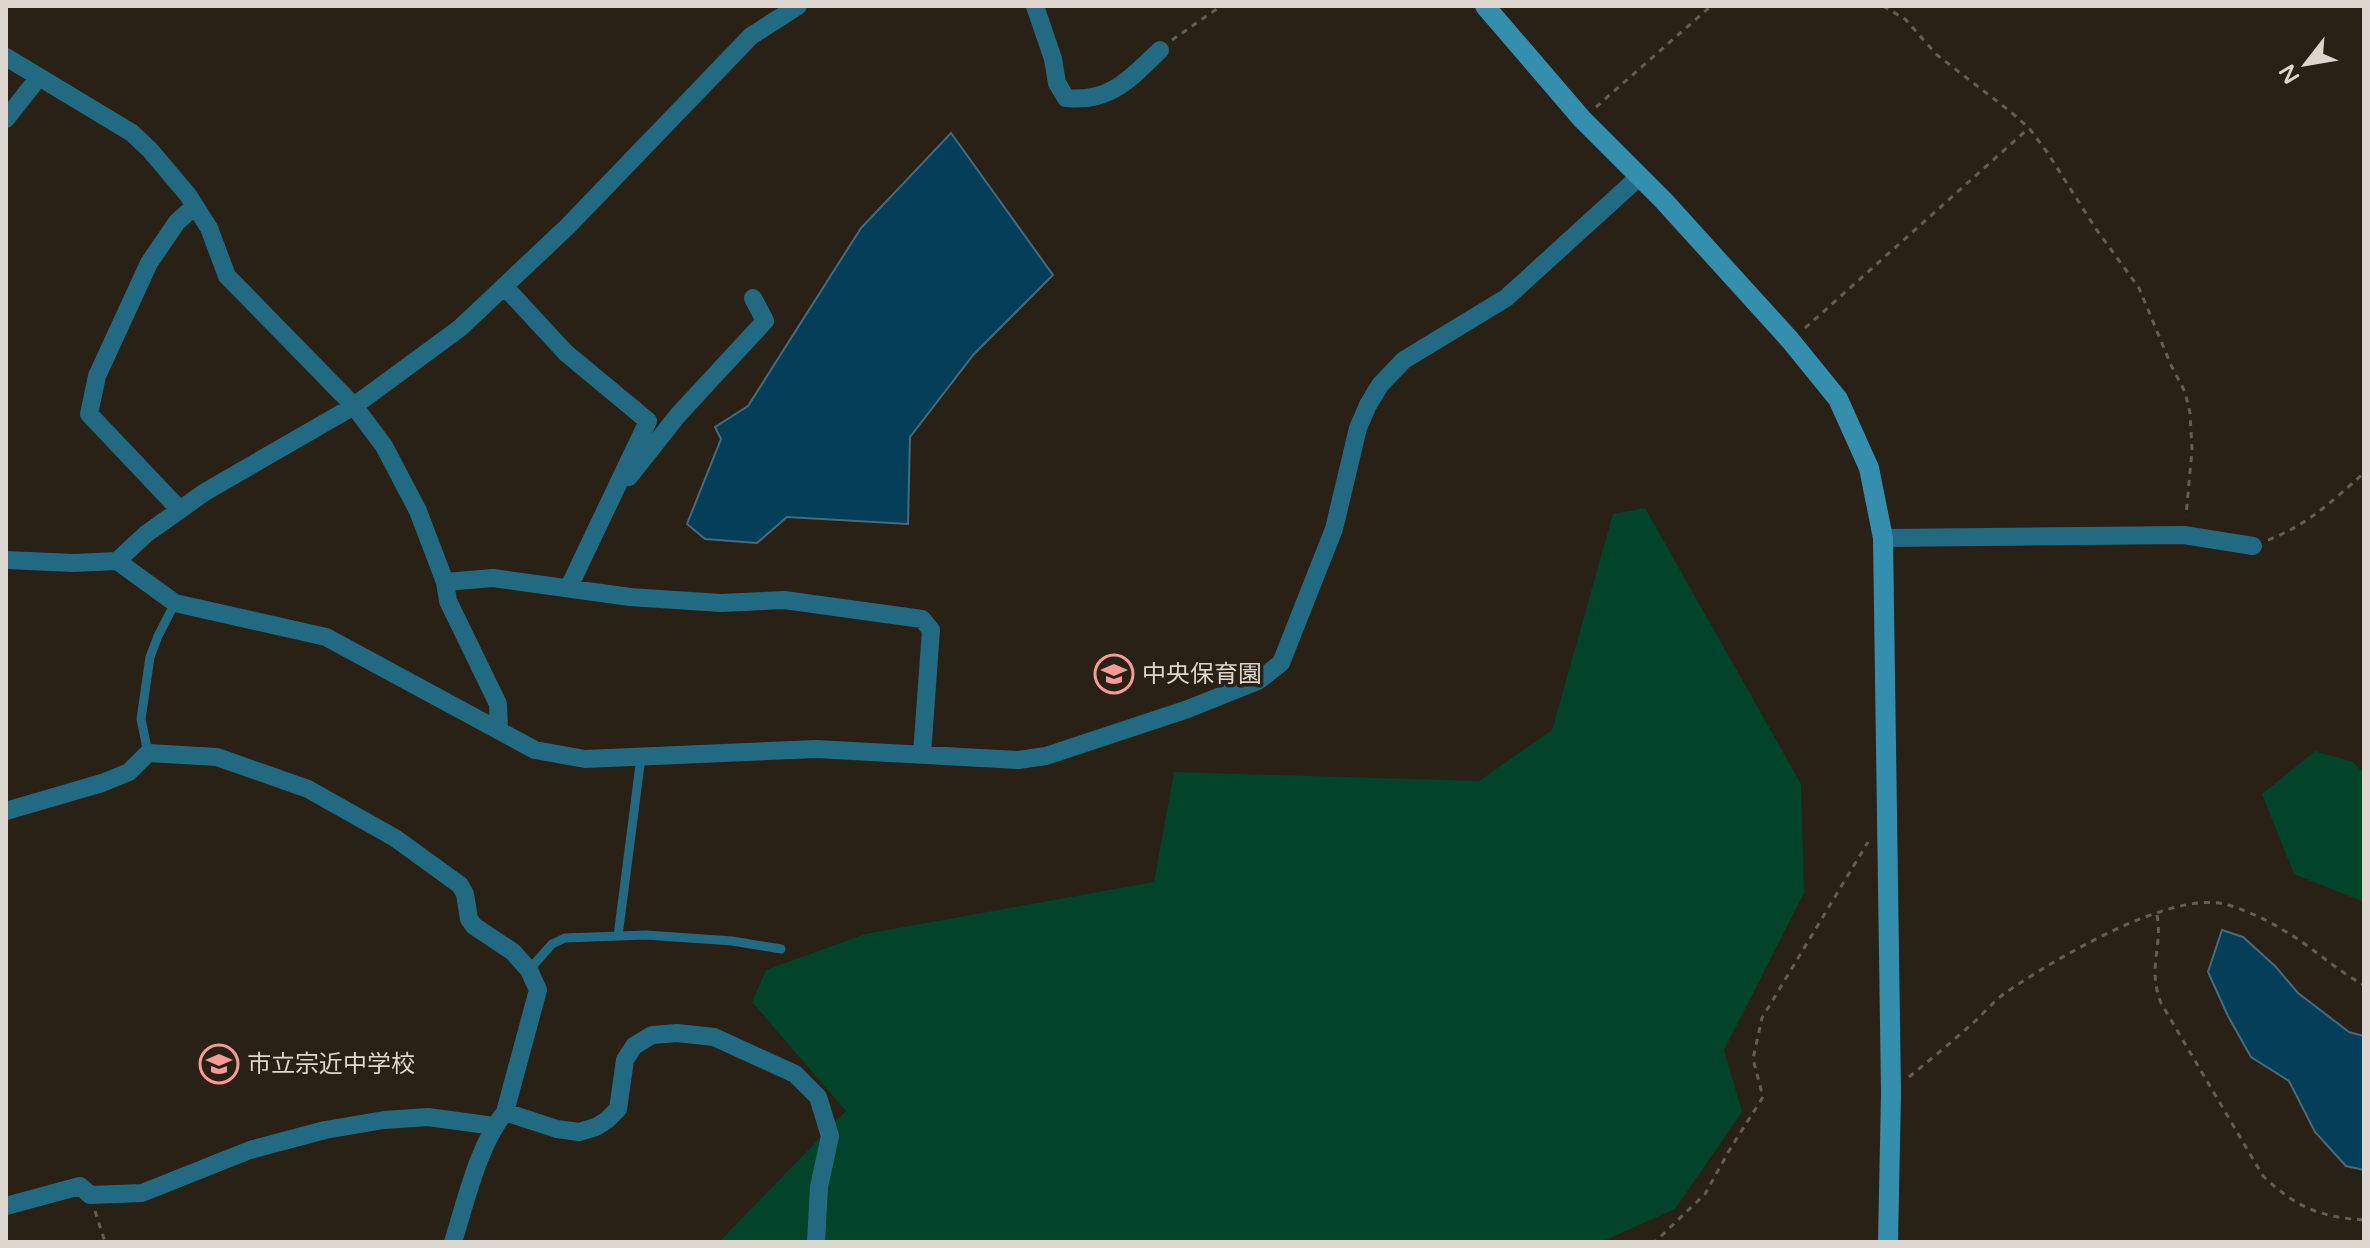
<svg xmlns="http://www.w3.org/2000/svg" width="2370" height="1248" font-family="'Varela Round','Noto Sans JP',sans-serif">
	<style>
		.green { fill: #01442a }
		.water { fill: #053e58; stroke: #466c7c; stroke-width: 2 }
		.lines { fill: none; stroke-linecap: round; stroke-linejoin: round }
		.path { stroke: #655d54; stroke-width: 3; stroke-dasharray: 6 6; stroke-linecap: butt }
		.lane { stroke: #216a82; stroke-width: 9 }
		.street { stroke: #216a82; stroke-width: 18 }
		.secondary { stroke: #348faf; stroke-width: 20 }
		.labels { text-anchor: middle; stroke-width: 7; stroke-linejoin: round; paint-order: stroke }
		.poi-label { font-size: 24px; fill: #dcd6cf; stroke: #292116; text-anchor: start }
	</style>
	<rect width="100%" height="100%" fill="#292116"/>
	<!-- green -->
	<path class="green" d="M1645,508L1801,784L1804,893L1724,1050L1742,1112L1675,1209L1601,1242H719L846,1111L752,1002L766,970L865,934L1154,882L1174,772L1479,781L1552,730L1613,514Z
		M2315,751L2353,762L2364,774V902L2294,874L2262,794Z"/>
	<!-- water -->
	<path class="water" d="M951,133L1053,275L974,354L910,437L908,524L787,517L757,543L705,539L687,524L721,439L715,427L748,406L861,228Z
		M2222,930L2243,937L2276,967L2298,993L2349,1032L2364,1036V1170L2346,1166L2315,1132L2289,1081L2251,1057L2228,1016L2208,972Z"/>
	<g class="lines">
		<!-- path -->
		<path class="path" d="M1883,6L1905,19L1937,55L2011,112L2029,128L2047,152L2096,229L2139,288L2171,365L2185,392L2190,413L2192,450L2186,516
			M1172,40L1221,6
			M1596,107L1711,6
			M1805,328L2029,128
			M2268,540C2309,524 2331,502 2364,473
			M2157,915C2163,947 2147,967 2161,1003L2263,1176C2296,1207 2319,1217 2364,1220
			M1909,1077C1931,1059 1953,1041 1974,1022C1984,1013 1994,1001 2005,993C2052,961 2172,888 2228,905C2247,911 2266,919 2283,930C2312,946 2335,970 2364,985
			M95,1211L105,1242
			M1651,1242L1656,1241L1705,1194L1730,1149L1763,1097L1753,1059L1762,1018L1868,842"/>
		<!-- lane -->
		<path class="lane" d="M148,753L141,719L150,657L158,636L175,603
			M618,936L641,757
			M529,970L552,944L565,938L646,935L732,941L781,949"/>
		<!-- street -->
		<path class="street" d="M1035,6L1053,59L1057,83L1066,98C1110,103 1131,78 1160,50
			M6,57L132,133L150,150L188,195L209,228L227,276L354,406L384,446L418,511L445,582L448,601L498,704L499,731
			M6,119L39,77
			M504,286L566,353L648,421L569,587
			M629,477L678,415L765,321L753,298
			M180,510L89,414L97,376L149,263L177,222L195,206
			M1883,538L2184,535L2253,546
			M6,560L74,563L117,561L175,603L326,637L535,750L585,759L816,749L1018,760L1046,756L1188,709L1258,681L1281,663L1334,529L1358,428L1368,405L1380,385L1404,360L1506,298L1639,177
			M117,561L146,534L205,492L354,406L460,328L568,226L751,36L798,6
			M445,582L493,578L630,597L721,603L784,600L922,619L931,630L922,754
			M6,811L102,783L129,772L148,753L217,757L308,789L395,838L460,885L465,894L469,919L474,926L513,952L529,970L538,990L505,1112C478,1146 466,1201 453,1242
			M505,1112L557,1129L579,1132L596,1127L607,1120L618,1109L625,1060L634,1046L652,1035L677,1033L714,1037L795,1074L818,1097L830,1136L819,1187L816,1242
			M6,1206L80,1186L90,1195L142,1193L250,1150L325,1130L384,1120L428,1117L494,1126"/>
		<!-- secondary -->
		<path class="secondary" d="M1485,6L1582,119L1664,201L1790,340L1838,399L1869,468L1883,538L1891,1093L1888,1242"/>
	</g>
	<!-- icons -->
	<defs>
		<symbol id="school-ring" viewBox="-11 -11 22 22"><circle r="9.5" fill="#292116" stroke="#f59b97" stroke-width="1.5"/><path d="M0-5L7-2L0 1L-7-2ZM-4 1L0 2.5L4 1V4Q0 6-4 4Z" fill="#f59b97"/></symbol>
	</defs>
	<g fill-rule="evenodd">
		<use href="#school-ring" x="1092" y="652" width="44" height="44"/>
		<use href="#school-ring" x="197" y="1042" width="44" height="44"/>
	</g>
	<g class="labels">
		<!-- poi labels -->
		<g class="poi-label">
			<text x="1142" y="682">中央保育園</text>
			<text x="247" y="1072">市立宗近中学校</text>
		</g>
	</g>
	<!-- border -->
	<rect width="2370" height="1248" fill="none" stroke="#dcd6cf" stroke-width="16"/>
	<!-- north arrow -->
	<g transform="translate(2306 64) rotate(239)" stroke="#292116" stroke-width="6" paint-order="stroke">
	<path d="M0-6L14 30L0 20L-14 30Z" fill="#dcd6cf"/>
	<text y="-12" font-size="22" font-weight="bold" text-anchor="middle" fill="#dcd6cf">N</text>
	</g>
</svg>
